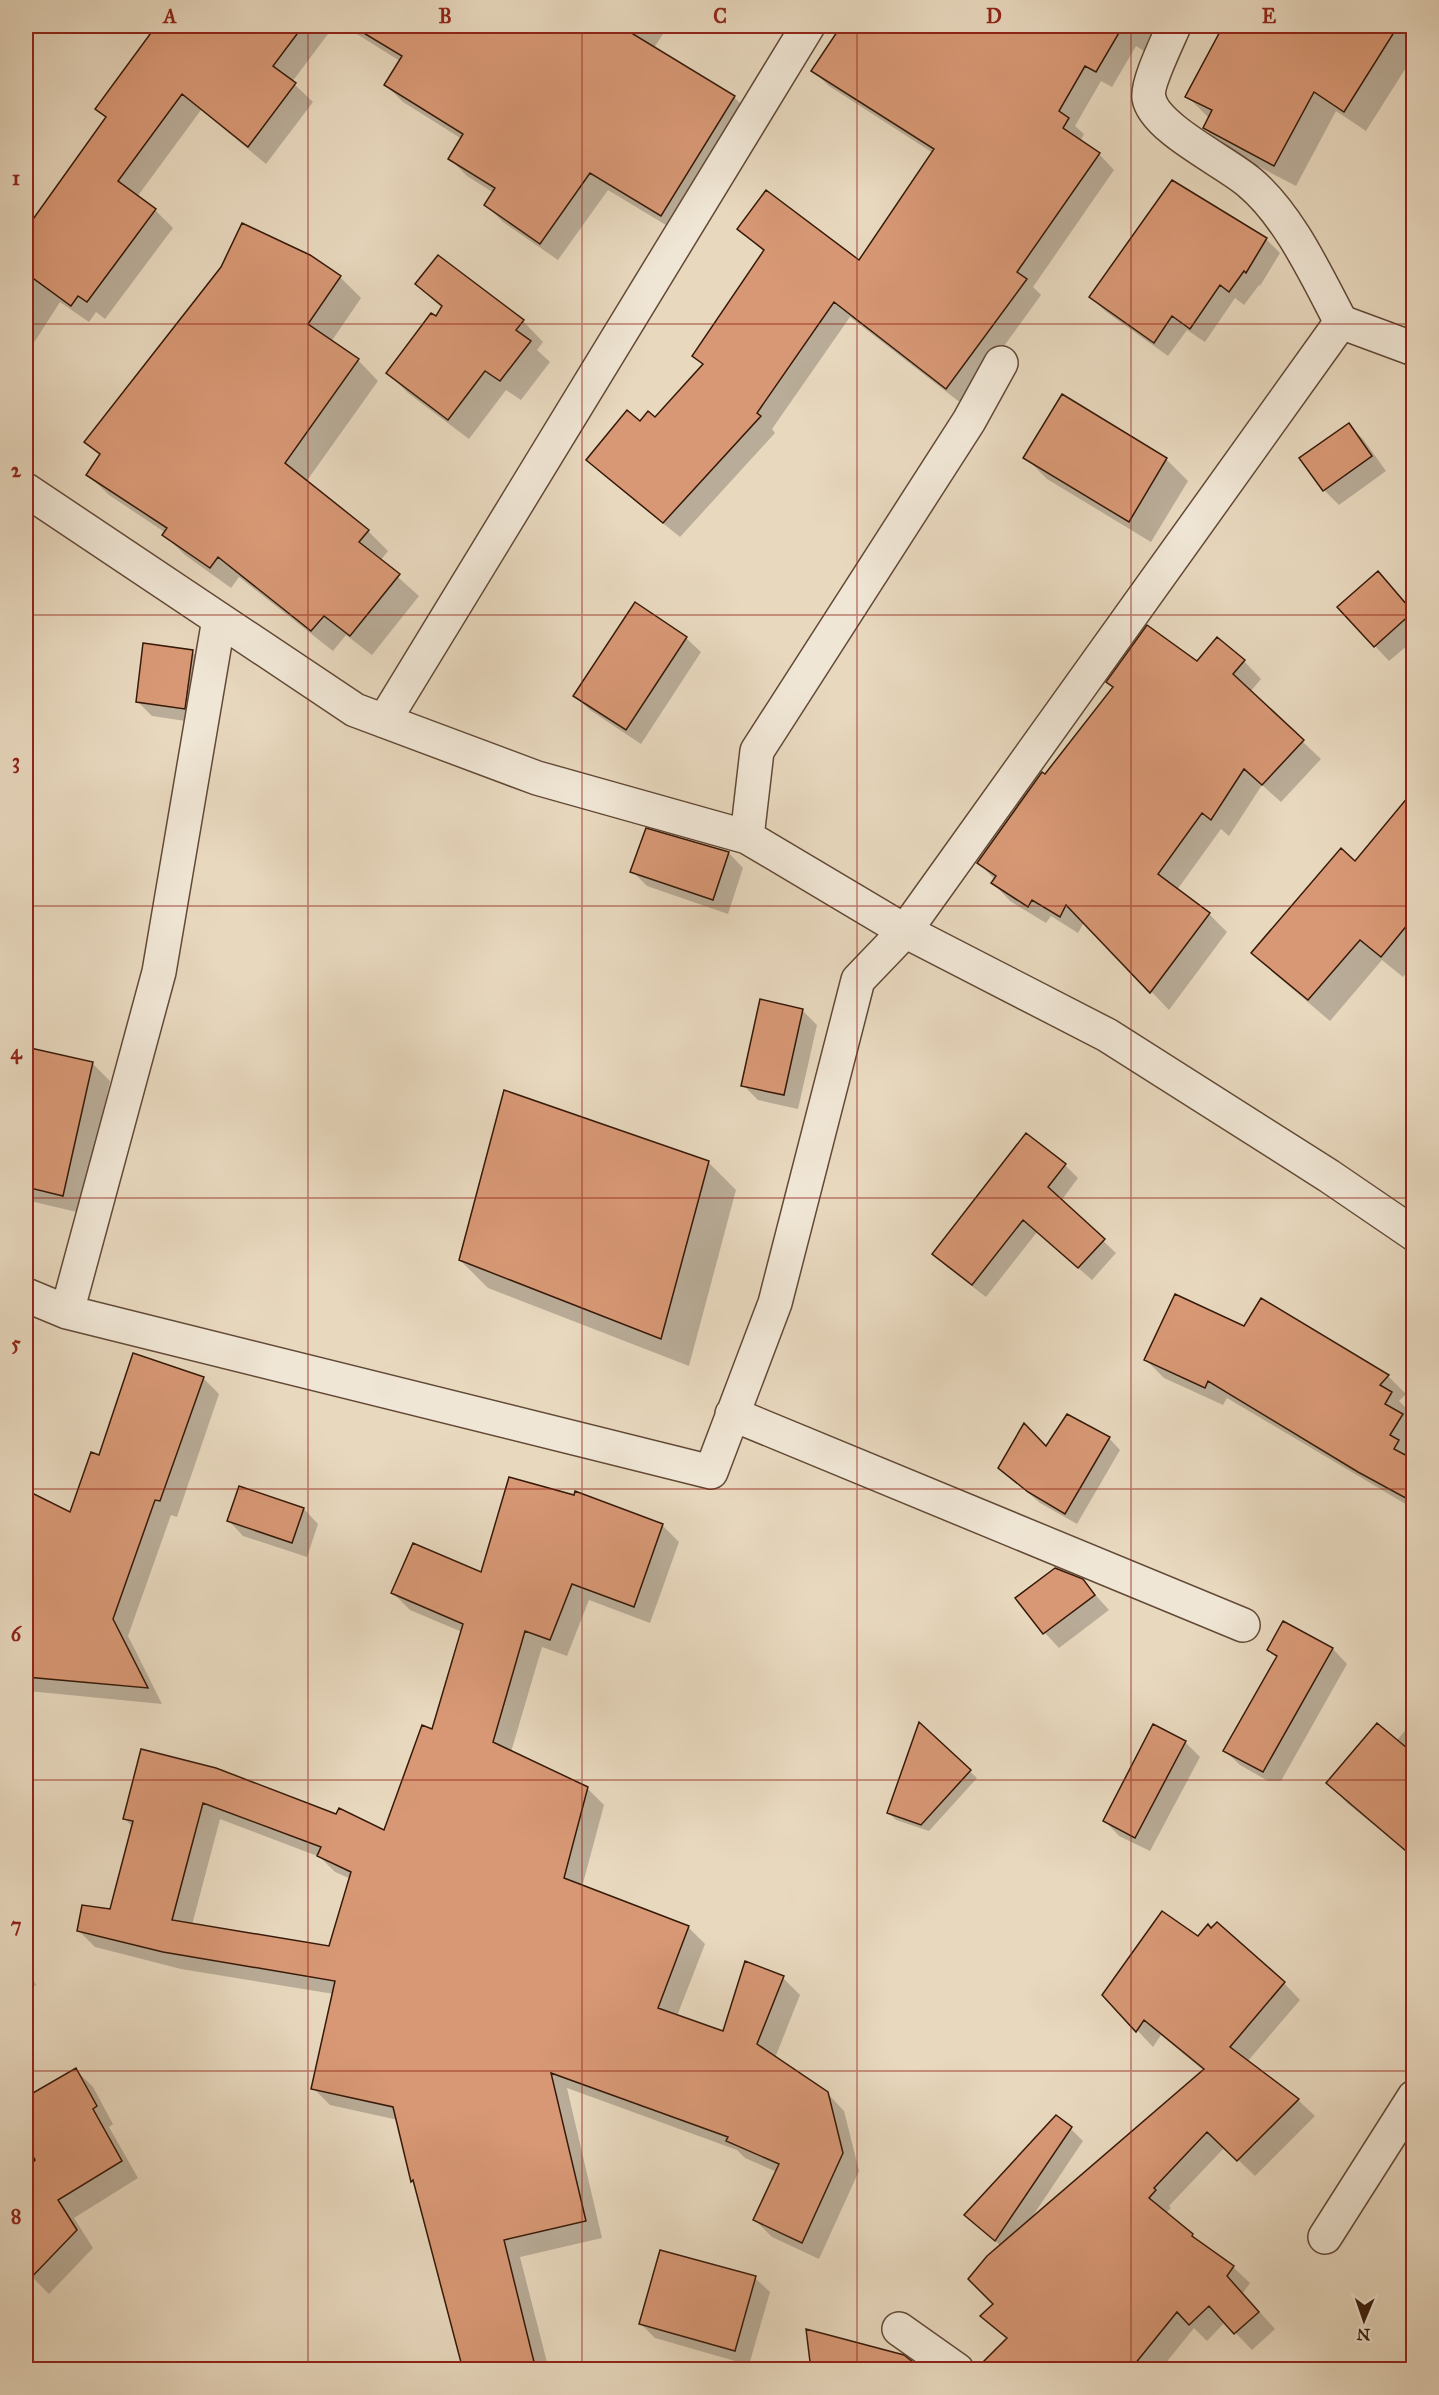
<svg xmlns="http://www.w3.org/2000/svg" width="1439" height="2395" font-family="'IM FELL Great Primer',serif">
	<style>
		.shadow { fill: #0003; fill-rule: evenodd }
		.building { fill: #d89875; stroke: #361908; stroke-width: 1.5; fill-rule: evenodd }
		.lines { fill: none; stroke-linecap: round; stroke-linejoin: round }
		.minor-casing { stroke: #624936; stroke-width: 36 }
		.minor { stroke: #f0e6d5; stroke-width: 33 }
		.grid { fill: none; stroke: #8f2418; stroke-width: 1.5; stroke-opacity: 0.55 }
		.neatline { fill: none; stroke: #8f2418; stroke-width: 2 }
		.grid-label { font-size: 20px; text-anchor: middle; font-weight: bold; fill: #8f2418 }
	</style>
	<rect width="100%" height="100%" fill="#e8d8be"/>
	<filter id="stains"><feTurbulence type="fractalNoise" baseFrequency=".00333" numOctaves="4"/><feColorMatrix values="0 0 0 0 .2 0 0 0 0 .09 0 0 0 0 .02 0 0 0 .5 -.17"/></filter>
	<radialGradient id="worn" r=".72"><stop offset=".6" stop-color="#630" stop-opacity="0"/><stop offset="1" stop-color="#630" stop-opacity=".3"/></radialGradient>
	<!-- shadow -->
	<path class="shadow" d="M137,26H334L292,82L313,102L266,164L201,110L137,197L155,210L173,228L105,319L96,312L89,322L60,302L26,355V231L107,118L97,109L150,36Z
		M344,26H668L654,48L734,97L752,115L679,233L608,190L558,260L503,222L486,205L494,193L467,176L449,158L462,139L403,102L386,85L400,61Z
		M843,26H849L862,34L867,26H1175L1153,57L1136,46L1112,87L1101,81L1075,126L1084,134L1080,142L1099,154L1114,170L1033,287L1041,295L962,404L850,317L772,429L775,433L680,537L603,475L588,460L640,423L655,419L703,366L694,356L764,252L739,229L859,262L933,153L829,86L813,71Z
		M1224,26L1317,87L1281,40L1290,26H1414V55L1366,131L1336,111L1296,186L1225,149L1204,128L1209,118L1187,96Z
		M1266,239L1280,253L1260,286L1259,285L1244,305L1235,298L1205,342L1187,330L1168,356L1105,311L1091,297Z
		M310,257L340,277L361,298L331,342L358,360L378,381L306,482L368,531L388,551L380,561L419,596L372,655L346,635L333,651L239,577L231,588L185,555L164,535L166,533L109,495L88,475L100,456L86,442Z
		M438,257L523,321L543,342L537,350L550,362L521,400L506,390L469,439L408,393L388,373L443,309L417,284Z
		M1062,396L1166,459L1188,481L1151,542L1047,479L1025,457Z
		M1349,425L1363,439L1386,471L1339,505L1324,490Z
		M1378,573L1414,611V640L1389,661L1375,646Z
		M686,638L701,652L641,744L590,710L575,696Z
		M192,652L207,666L199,723L152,716L137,701Z
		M1244,661L1261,679L1250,692L1321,759L1281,802L1262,785L1229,836L1221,829L1177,890L1209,914L1227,932L1169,1010L1084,922L1078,933L1051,916L1046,923L1010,901L993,883L995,880L979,863L1114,688L1108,682L1197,663Z
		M1414,793V964L1403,977L1382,960L1330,1021L1275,974L1253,953L1355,863Z
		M729,853L743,868L728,914L647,886L632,871Z
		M802,1010L817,1025L798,1109L758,1100L743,1085Z
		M26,1049L92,1063L110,1081L81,1213L26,1200Z
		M1026,1135L1065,1165L1078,1178L1061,1201L1116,1253L1092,1280L1037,1232L986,1297L947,1267L934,1254Z
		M708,1162L736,1190L689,1366L488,1288L460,1260Z
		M1262,1300L1388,1376L1406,1394L1399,1401L1409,1411L1404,1418L1414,1426V1509L1227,1398L1223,1405L1164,1378L1146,1360L1245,1328Z
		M203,1378L219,1394L177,1517L171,1515L128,1636L162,1704L28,1691L26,1688V1598L41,1581L26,1573V1491L71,1514L99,1457Z
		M1109,1438L1120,1450L1077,1524L1040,1503L999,1468L1047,1449Z
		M304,1509L318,1524L307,1557L243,1536L229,1521Z
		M662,1525L679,1542L650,1623L589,1600L567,1656L542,1647L511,1752L587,1788L604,1805L582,1887L688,1927L705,1944L677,2016L724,2033L783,1978L800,1995L775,2058L827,2093L844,2111L859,2171L819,2259L772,2237L755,2220L777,2172L745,2158L737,2150L567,2088L602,2238L520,2257L549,2370H465L398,2120L330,2105L313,2088L334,1994L181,1969L95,1947L78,1930L111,1911L133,1827L124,1818L142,1750L385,1832L433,1731L462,1632L410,1610L393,1593L482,1574ZM220,1819L320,1857L335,1872L351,1879L330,1948L192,1925Z
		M1082,1580L1109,1610L1059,1648L1045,1633L1017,1598Z
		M1284,1623L1333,1649L1347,1664L1281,1781H1268L1240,1765L1225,1751L1278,1658L1269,1649Z
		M1414,1721V1858L1347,1803L1328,1783L1396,1741Z
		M920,1725L977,1778L929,1831L896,1820L889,1813Z
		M1185,1742L1200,1757L1150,1851L1119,1836L1105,1821Z
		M1198,1938L1284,1983L1300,2000L1247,2062L1298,2100L1315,2116L1255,2176L1225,2147L1169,2206L1171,2208L1166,2213L1204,2246L1233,2267L1250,2283L1243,2293L1275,2329L1252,2350L1225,2322L1207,2341L1194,2328L1160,2370H1007L1008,2340L982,2316L995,2304L1001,2246L966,2215L1071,2129L1083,2141L1030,2220L1204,2071L1161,2035L1153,2047L1104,1995Z
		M26,1967L36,1985L26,1991Z
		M76,2070L93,2087L113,2124L109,2127L138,2178L74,2218L93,2248L49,2294L26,2271V2098Z
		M755,2278L770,2292L749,2365L655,2338L640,2323Z"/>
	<!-- building -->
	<path class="building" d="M156,26H303L273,66L296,83L248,147L182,94L118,181L156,209L87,302L78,296L71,306L26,273V229L106,117L95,109Z
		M352,26H620L735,96L661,216L590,173L540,244L484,205L495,188L448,159L463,134L384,85L402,56Z
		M841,26H1123L1096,72L1085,66L1059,111L1069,118L1063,128L1100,153L1017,272L1027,279L946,389L834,302L757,413L761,416L663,523L586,460L627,410L640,421L648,411L655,417L703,364L692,356L764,250L737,229L766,190L859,260L934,149L811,71Z
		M1223,26H1398L1344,112L1314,92L1274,166L1203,128L1212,110L1185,97Z
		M1172,180L1267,238L1246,273L1244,271L1229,292L1220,285L1190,329L1172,316L1154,343L1089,297Z
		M242,223L310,255L341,276L308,324L359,359L285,463L369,530L359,542L400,574L350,636L324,616L311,631L218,557L210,568L162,535L167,528L86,475L100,454L84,442L221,267Z
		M438,255L524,320L516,330L531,341L500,381L485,371L448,420L386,373L431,313L436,316L442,306L415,284Z
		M1062,394L1167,458L1129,522L1023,458Z
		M1349,423L1372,456L1323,491L1299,458Z
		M1378,571L1413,612L1374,647L1337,607Z
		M635,602L687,637L626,730L573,696Z
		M1147,625L1197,661L1217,637L1245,660L1233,674L1304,740L1262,785L1244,769L1211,820L1202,813L1158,874L1210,913L1150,993L1066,905L1060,917L1032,900L1028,907L991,883L996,876L977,863L1042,772L1045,774L1113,687L1106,682Z
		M143,643L193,650L185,709L136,702Z
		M1413,791V918L1381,957L1360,940L1308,1000L1251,953L1341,848L1355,861Z
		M646,828L729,852L713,900L630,872Z
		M760,999L803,1009L784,1095L741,1086Z
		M26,1047L93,1062L63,1196L26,1187Z
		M504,1090L709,1161L661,1339L459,1260Z
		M1026,1133L1066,1164L1048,1187L1105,1239L1078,1268L1023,1220L972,1285L932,1254Z
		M1175,1294L1244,1326L1261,1298L1389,1375L1380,1385L1392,1392L1385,1404L1403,1414L1390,1435L1399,1440L1394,1449L1413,1459V1502L1358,1472L1208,1381L1205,1388L1144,1360Z
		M133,1353L204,1377L160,1501L155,1500L113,1619L148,1688L26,1677V1490L70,1512L91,1452L99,1455Z
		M1067,1414L1110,1437L1065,1514L1028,1492L998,1468L1024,1423L1046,1446Z
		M509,1477L574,1495L575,1491L663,1524L634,1607L572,1584L550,1640L525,1631L493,1742L588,1787L564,1878L689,1926L658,2008L723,2031L745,1961L784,1976L757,2044L828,2092L843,2153L802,2243L753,2220L779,2164L726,2141L728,2137L551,2073L586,2221L504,2240L536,2370H463L413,2180L411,2182L393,2107L311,2089L335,1981L163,1952L77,1931L82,1905L110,1909L133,1821L123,1819L141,1749L216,1768L336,1814L339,1808L384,1830L422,1725L432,1729L463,1624L391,1593L413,1543L481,1572ZM203,1803L321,1847L317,1856L351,1872L329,1946L172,1920Z
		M239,1486L304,1508L292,1543L227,1521Z
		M1055,1568L1083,1579L1095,1595L1043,1634L1015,1598Z
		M1283,1621L1333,1648L1263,1772L1223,1751L1277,1656L1267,1650Z
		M919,1722L971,1770L921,1825L887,1813Z
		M1377,1723L1413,1753V1857L1326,1783Z
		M1153,1724L1186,1741L1135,1838L1103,1821Z
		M1162,1911L1198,1936L1208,1924L1211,1928L1217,1922L1285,1982L1230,2047L1299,2099L1237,2161L1207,2132L1154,2188L1156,2190L1149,2198L1193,2234L1192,2236L1234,2266L1227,2276L1259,2312L1234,2334L1209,2306L1189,2325L1177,2312L1130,2370H975L1007,2338L980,2316L993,2304L968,2279L987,2256L1204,2069L1144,2020L1136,2032L1102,1995Z
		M76,2068L97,2106L93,2109L122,2161L58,2200L77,2230L26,2283V2148L34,2161L35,2160L26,2143V2097Z
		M1056,2115L1072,2127L995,2241L964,2215Z
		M660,2250L756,2276L735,2351L639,2324Z
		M806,2329L904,2355L914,2363L913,2370H811Z"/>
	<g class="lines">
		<defs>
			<path id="minor" d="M1174,26C1168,40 1146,85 1149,98C1154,128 1226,162 1249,182C1289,215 1317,277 1341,322L1414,349
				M26,490L355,710L537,778L747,837L905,931L1107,1035L1329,1176L1414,1234
				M384,721L808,26
				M747,837L757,751L969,421L1001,363
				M26,1295L67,1312L711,1472L775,1303L858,980L905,931L1341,322
				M67,1312L159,972L219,619
				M732,1414L1243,1625
				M1325,2237L1414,2097
				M899,2329L957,2370"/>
		</defs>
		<!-- minor casing -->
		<use href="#minor" class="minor-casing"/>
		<!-- minor -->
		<use href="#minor" class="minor"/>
	</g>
	<!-- grid -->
	<path class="grid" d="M308,26V2370M582,26V2370M857,26V2370M1131,26V2370M26,324H1414M26,615H1414M26,906H1414M26,1198H1414M26,1489H1414M26,1780H1414M26,2071H1414"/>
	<!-- margin -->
	<rect width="1439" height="2395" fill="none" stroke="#e8d8be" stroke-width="66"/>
	<!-- north arrow -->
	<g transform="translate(1364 2320) rotate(182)" stroke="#f0e6d5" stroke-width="4.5" paint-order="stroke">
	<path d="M0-4.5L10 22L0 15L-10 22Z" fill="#361908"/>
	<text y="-9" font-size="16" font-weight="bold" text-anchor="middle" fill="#361908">N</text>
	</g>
	<rect x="33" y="33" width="1373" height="2329" class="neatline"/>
	<g class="grid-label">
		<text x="170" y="23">A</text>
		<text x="445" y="23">B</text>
		<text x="720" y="23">C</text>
		<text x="994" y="23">D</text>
		<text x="1269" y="23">E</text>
		<text x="16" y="185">1</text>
		<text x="16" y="477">2</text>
		<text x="16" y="768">3</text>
		<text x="16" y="1059">4</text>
		<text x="16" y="1350">5</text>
		<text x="16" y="1641">6</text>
		<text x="16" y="1932">7</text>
		<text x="16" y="2223">8</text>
	</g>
	<rect width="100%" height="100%" filter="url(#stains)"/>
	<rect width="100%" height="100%" fill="url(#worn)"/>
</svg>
